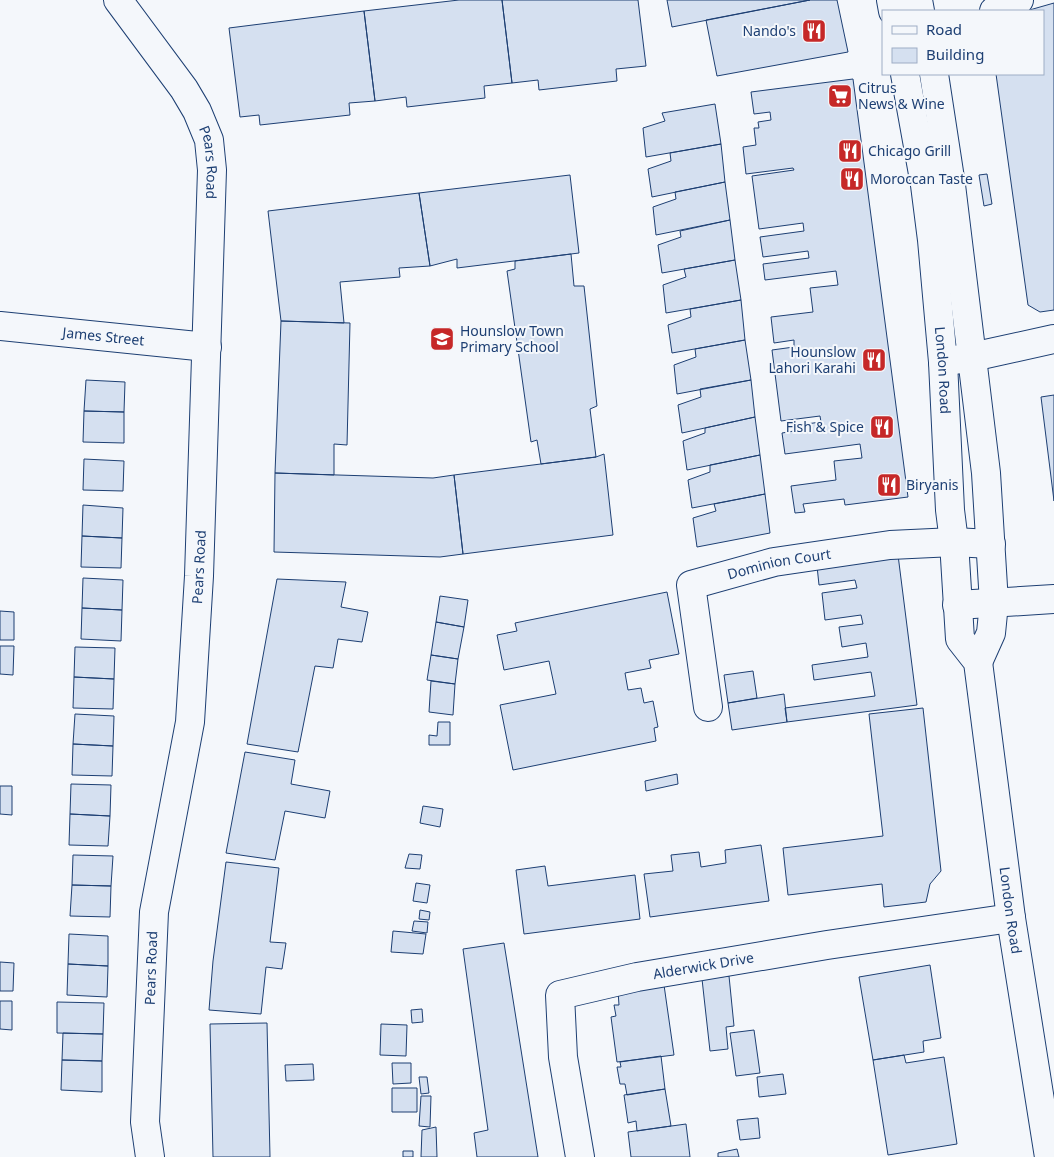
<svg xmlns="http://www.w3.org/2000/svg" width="1054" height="1157" font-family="'Noto Sans',sans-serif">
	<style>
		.building { fill: #d5e0f0; stroke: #1d3f73 }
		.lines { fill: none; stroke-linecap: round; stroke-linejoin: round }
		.minor-casing { stroke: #1d3f73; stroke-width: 30 }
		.primary-casing { stroke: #1d3f73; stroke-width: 30 }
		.minor { stroke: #f4f7fb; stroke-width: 28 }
		.primary { stroke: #f4f7fb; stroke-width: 28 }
		.labels { text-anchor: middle; stroke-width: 4; stroke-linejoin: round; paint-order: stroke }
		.poi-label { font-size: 14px; fill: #1d3f73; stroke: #f4f7fb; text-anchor: start }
		.street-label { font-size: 14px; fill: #1d3f73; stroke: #f4f7fb }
	</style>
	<rect width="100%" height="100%" fill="#f4f7fb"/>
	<!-- building -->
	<path class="building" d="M459,0H502L512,83L484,86L485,98L407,107L406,97L375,101L364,11Z
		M502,0H638L646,66L616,69L617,81L539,90L538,80L512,83Z
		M667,0H810L672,27Z
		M810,0H837L848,52L717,76L706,20Z
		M1054,3V310L1040,312L1028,305L996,74H1043V11H1026Z
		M364,11L375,101L349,103L350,115L260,125L259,115L240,117L229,28Z
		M853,79L908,497L845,505L844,499L803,504L805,512L795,513L791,486L836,480L834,461L862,458L860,444L785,454L782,433L806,429V424L821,422L820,416L781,421L772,350L794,347V340L774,343L771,317L813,312L810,288L838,285L836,271L765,280L763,264L809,258L808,251L763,257L760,237L804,231L803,223L759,229L752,176L794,170L793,168L746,174L743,147L756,145L754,128H759L758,122L771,120L770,112L754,114L751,92Z
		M715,104L721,144L646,157L643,128L665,121L662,113Z
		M721,144L725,182L652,197L648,169L671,161L670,153Z
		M987,174L992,204L984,206L979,175Z
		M570,175L579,253L457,268V259L430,266L419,193Z
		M725,182L730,220L656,235L653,207L676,199L675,192Z
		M419,193L430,266L399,268L400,277L340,282L344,323L281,321L268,211Z
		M730,220L735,260L662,273L658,245L681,237L680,231Z
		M571,254L574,286H584L597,406L590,409L596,457L541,464L537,440L531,442L507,271L515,269V261Z
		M735,260L741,300L666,313L663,285L686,277L684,269Z
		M741,300L745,340L672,353L668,325L691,317L690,309Z
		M281,321L350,323L347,445L334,444V475L275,473Z
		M745,340L751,380L677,394L674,365L696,357L695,349Z
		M86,380L125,382L124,412L84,411Z
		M751,380L755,417L682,433L678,405L701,397L700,389Z
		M1054,395V501L1041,397Z
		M84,411L124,412V443L83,442Z
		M755,417L760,455L687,470L683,441L705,433V428Z
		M604,454L613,535L463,554L454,475L596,457Z
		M760,455L765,494L692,508L688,480L710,472V465Z
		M84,459L124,461L123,491L83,490Z
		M275,473L433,478L454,475L463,554L440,557L274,552Z
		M765,494L770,533L697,547L693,518L716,511L714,504Z
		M83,505L123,508L122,538L82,536Z
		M82,536L122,538L121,568L81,567Z
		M898,555L917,705L787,722L785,708L875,696L871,672L814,680L812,665L868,657L866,643L842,647L839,627L863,624L861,615L825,620L822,593L857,588L855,580L819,585L817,566Z
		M83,578L123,580L122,610L82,608Z
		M277,579L346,582L341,607L368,612L362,642L338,639L333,668L315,666L298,752L247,744Z
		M667,592L679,654L649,660L651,668L625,673L628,690L641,688L644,703L653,701L658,727L654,728L656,741L513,770L500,705L556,694L549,661L504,670L497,635L517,631L515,623Z
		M440,596L468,600L464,627L436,622Z
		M82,608L122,610L121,641L81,639Z
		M0,611L14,612V640H0Z
		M436,622L464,627L458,659L431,655Z
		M0,646H14L13,675L0,674Z
		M75,647L115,648L114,679L74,677Z
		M431,655L458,659L455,684L427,680Z
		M753,671L757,698L728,703L724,675Z
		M74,677L114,679L113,709L73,708Z
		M431,681L455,684L453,715L429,712Z
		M784,694L787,722L732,730L728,703Z
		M923,708L941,871L930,884L926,902L884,907L882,884L788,895L783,848L883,836L869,714Z
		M75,714L114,716L113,746L73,744Z
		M438,722H450V745H429V735L437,736Z
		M73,744L113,746L112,776L72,775Z
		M245,752L295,760L291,784L330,791L325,818L285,811L275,860L226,853Z
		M677,774L678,784L646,791L645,781Z
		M71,784L111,785L110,816L70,814Z
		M0,786H12V815L0,814Z
		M423,806L443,809L440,827L420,823Z
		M70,814L110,816L108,846L69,845Z
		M761,845L769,901L650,917L644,874L673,871L671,855L699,852L701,867L726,863L725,850Z
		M409,854L422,855L420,869L405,868Z
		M73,855L113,856L111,886L72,885Z
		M226,862L279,868L270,942L286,943L282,969L266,967L261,1014L209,1010L213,961Z
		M545,866L548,886L635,875L640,919L524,934L516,870Z
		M416,883L430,885L427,903L413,901Z
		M72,885L111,886L110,917L70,916Z
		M420,910L430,912L429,920L419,919Z
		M414,921L428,922L427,933L412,931Z
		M393,931L426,934L423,954L391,952Z
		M69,934L108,936V966L68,964Z
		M504,943L515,1012L538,1157H477L474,1133L488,1130L463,949Z
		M0,962L14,963L13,991H0Z
		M68,964L108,966L107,997L67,995Z
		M930,965L941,1038L923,1041L924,1052L873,1060L859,977Z
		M729,976L734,1026L726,1027L728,1049L710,1051L702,979Z
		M664,985L674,1055L617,1062L611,1017L616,1016L614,1005H619L618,991Z
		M0,1001H12V1030L0,1029Z
		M57,1002L104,1003L103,1034L57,1033Z
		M422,1009L423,1022L412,1023L411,1010Z
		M267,1023L270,1157H213L210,1024Z
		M381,1024L407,1025L406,1056L380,1055Z
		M754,1030L760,1073L736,1076L730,1033Z
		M63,1033L103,1034L102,1061L62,1060Z
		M904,1055L906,1063L944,1057L957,1144L888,1155L873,1060Z
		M661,1056L665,1089L627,1095L625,1084H620L617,1067H621L620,1062Z
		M62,1060L102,1061V1092L61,1090Z
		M392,1063H411V1083L393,1084Z
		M313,1064L314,1080L286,1081L285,1065Z
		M783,1074L786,1094L759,1097L757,1077Z
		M419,1077H427L429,1093L421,1094Z
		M392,1088H417V1112H392Z
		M665,1089L671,1126L637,1131L636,1121L628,1123L624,1095Z
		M421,1096H431L430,1127L419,1126Z
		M758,1118L760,1138L740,1140L737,1120Z
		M686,1124L690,1157H631L628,1132Z
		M436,1127L437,1157H421L422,1130Z
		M737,1149L739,1157H718V1153Z
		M403,1151H413V1157H403Z"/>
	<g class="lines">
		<defs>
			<g id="minor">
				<path id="s1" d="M118,0L184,89L197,111L209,140L212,170L199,576L190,722L154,912L145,1122L150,1157"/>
				<path d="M994,11L1019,0"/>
				<path id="s2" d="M0,326L207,347"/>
				<path d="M943,362L972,357L1054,339"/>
				<path d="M957,605L1054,599"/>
				<path id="s3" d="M708,707L691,585L774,562L890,545L954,542L991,544"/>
				<path id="s4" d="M580,1157L563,1057L560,995L637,977L827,945L1011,918"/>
			</g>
			<g id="primary">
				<path d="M891,0L893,11"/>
				<path d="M918,0L920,11"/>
				<path id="s5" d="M905,74L925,185L932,240L943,362L950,510L954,542L960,639L978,662L1011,918L1049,1157"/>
				<path d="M934,74L951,185L986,473L994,603L991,633L978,662"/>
			</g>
		</defs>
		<!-- minor casing -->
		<use href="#minor" class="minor-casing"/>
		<!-- primary casing -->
		<use href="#primary" class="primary-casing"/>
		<!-- minor -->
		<use href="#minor" class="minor"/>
		<!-- primary -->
		<use href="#primary" class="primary"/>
	</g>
	<!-- icons -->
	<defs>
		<symbol id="restaurant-square" viewBox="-11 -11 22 22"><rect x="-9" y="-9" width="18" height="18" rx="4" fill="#c62828" stroke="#f4f7fb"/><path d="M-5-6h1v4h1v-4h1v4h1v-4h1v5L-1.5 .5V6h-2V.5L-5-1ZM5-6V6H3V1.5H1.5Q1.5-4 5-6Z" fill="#fff"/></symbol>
		<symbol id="supermarket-square" viewBox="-11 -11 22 22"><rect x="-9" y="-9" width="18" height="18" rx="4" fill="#c62828" stroke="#f4f7fb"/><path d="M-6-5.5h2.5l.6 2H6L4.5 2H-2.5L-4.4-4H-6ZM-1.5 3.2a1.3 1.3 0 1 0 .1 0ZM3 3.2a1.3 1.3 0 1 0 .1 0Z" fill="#fff"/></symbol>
		<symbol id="school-square" viewBox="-11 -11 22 22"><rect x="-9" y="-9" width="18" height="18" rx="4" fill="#c62828" stroke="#f4f7fb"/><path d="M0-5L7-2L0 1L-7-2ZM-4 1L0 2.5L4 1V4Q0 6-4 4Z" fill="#fff"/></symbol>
	</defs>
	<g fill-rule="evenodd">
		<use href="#restaurant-square" x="800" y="17" width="28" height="28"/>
		<use href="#supermarket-square" x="826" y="82" width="28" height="28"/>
		<use href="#restaurant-square" x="836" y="137" width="28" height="28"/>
		<use href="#restaurant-square" x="838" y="165" width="28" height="28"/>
		<use href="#school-square" x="428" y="325" width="28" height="28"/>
		<use href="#restaurant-square" x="860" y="346" width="28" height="28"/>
		<use href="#restaurant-square" x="868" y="413" width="28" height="28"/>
		<use href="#restaurant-square" x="875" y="471" width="28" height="28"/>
	</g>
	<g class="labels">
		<!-- poi labels -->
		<g class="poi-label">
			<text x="796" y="36" text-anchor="end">Nando's</text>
			<text x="858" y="93">Citrus<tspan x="858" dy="16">News &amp; Wine</tspan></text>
			<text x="868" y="156">Chicago Grill</text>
			<text x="870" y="184">Moroccan Taste</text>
			<text x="460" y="336">Hounslow Town<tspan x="460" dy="16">Primary School</tspan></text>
			<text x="856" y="357" text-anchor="end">Hounslow<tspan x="856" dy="16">Lahori Karahi</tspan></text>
			<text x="864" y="432" text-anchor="end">Fish &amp; Spice</text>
			<text x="906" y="490">Biryanis</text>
		</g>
		<!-- street labels -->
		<g class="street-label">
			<text dy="5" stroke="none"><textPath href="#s1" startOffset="190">Pears Road</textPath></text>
			<text dy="5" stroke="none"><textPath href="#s2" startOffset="104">James Street</textPath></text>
			<text dy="5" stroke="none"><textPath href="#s5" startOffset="299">London Road</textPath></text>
			<text dy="5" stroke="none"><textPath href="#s3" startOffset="214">Dominion Court</textPath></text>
			<text transform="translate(199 567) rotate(-87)" y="5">Pears Road</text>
			<text dy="5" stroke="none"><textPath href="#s5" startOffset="848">London Road</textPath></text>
			<text dy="5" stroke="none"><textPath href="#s4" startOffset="310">Alderwick Drive</textPath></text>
			<text transform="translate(151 968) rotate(-88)" y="5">Pears Road</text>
		</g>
	</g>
	<!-- legend -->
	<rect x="882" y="10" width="162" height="65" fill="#f4f7fb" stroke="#9eadc5"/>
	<rect x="892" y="26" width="25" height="8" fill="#f4f7fb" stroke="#9eadc5"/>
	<text x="926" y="35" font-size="15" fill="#1d3f73">Road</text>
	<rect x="892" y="48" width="25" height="15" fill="#d5e0f0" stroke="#9eadc5"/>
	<text x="926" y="60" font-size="15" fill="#1d3f73">Building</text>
</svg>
